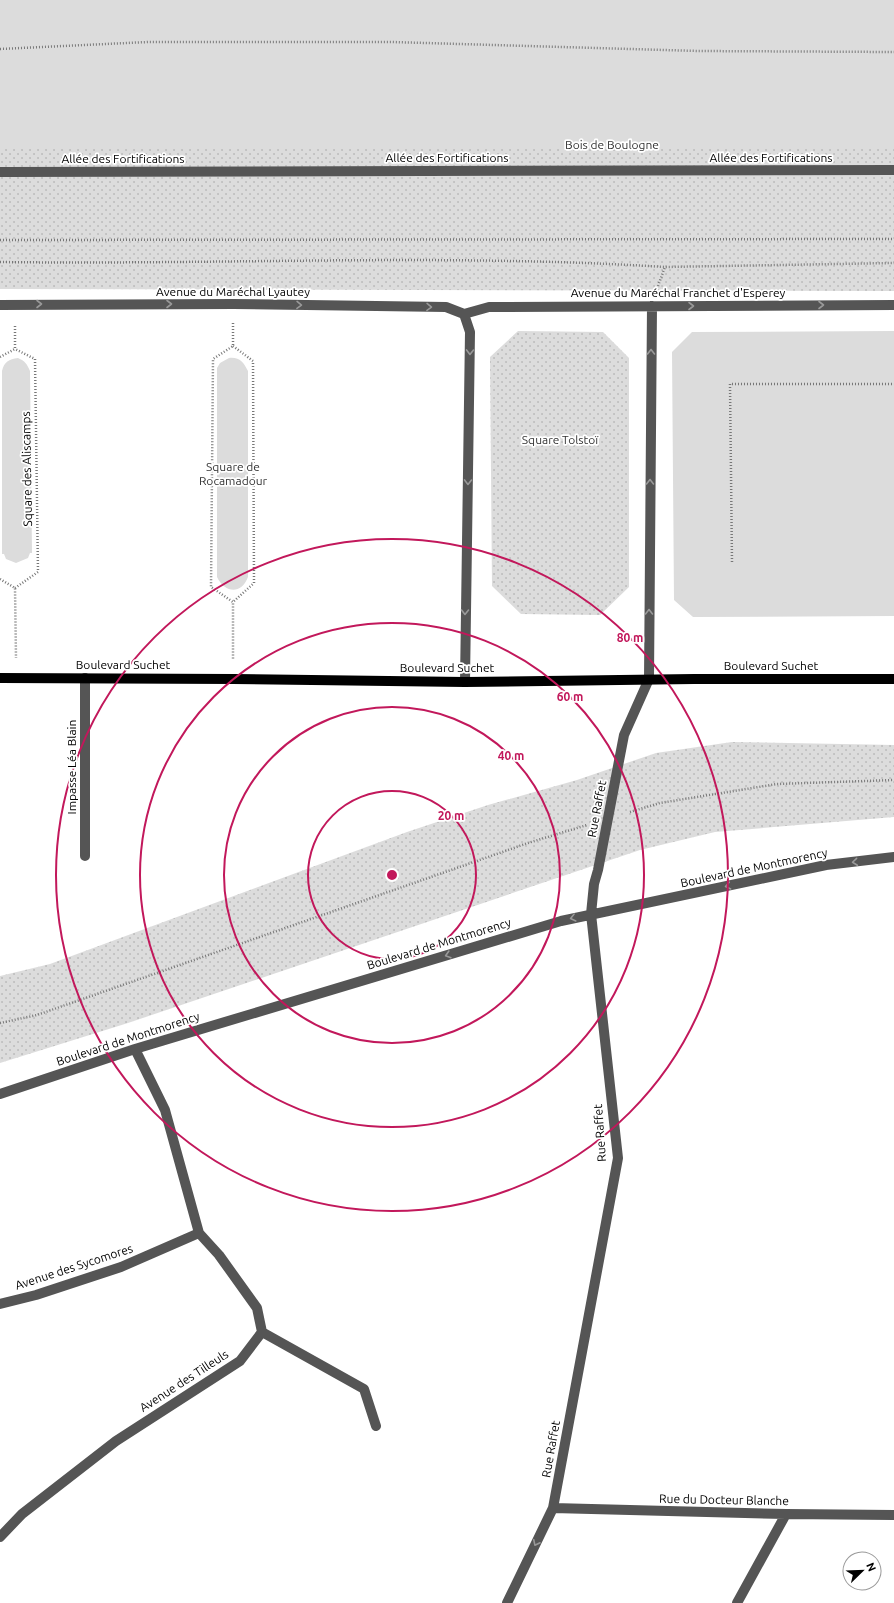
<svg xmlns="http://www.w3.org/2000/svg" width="894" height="1603" font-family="Ubuntu,sans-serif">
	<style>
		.grass { fill: url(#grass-dots) }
		.garden { fill: #dcdcdc }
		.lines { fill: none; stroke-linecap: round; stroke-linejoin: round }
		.path { stroke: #777; stroke-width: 2.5; stroke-dasharray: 1 2; stroke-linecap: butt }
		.minor { stroke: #555; stroke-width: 10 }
		.major { stroke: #000; stroke-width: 10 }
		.oneway { stroke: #999 }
		.ring { fill: none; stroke: #c2185b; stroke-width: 2 }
		.labels { text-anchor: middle; stroke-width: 3.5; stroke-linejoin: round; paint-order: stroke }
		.park-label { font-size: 12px; fill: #333; stroke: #fff }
		.street-label { font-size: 12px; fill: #000; stroke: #fff }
		.centre { fill: #c2185b; stroke: #fff; stroke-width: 2 }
		.ring-label { font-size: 12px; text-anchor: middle; font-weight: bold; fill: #c2185b; stroke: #fff; stroke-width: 3.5; stroke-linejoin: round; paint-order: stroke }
	</style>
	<defs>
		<pattern id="grass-dots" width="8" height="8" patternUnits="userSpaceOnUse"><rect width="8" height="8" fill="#dcdcdc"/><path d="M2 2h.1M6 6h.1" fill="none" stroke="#bbb" stroke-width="1.8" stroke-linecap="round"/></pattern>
	</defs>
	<rect width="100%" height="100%" fill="#fff"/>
	<!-- grass -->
	<path class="grass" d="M0,0H894V291L0,289Z
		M518,331L603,332L629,358V587L600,615L521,614L492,586L490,357Z
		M732,742L894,745V817L715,832L640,850L128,1023L0,1063V976L50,964L407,832L488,805L577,780L656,753Z"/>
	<!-- garden -->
	<path class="garden" d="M0,0H894V147H0Z
		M894,331V616L693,617L674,600L672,352L692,332Z
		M18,358C25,361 27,364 30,371L32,553H30L28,558L16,563L6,559L4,554H2V371C4,362 9,359 18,358Z
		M229,358C240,357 243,362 248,371V577C241,595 225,593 217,577V368L220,363Z"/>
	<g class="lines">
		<!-- path -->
		<path class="path" d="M0,49L148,42H392L698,51L894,52
			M0,240L894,239
			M0,262C222,265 443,253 665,267
			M658,286L665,267L894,263
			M233,323V346L213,359L211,587L233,602V659
			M233,346L253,361L254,583L233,602
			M0,357L15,349V325
			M732,562L730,384H894
			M0,579L15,588L16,658
			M15,588L38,572L35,359L15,349
			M630,812L660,803L777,784L894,780
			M0,1023L37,1015L528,843L587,825"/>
		<!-- minor -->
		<path class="minor" d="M0,172L894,170
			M0,305L233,304L446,307L464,314
			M464,314L489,307L894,305
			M464,314L470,332L465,682
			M85,856V678
			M0,1094L135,1049L561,921L826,865L894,857
			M0,1304L36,1295L121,1267L199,1233
			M262,1332L364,1389L376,1426
			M553,1508L786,1514L894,1515
			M0,1537L22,1514L116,1441L240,1361L262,1332L257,1308L219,1255L199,1233L165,1110L135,1049
			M507,1603L553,1508L618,1158L591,914L594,884L598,870L624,735L649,679L652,306
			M737,1603L786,1514"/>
		<!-- major -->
		<path class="major" d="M0,678L233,679L465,682L694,679H894"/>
	</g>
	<!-- one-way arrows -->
	<defs><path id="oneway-chevron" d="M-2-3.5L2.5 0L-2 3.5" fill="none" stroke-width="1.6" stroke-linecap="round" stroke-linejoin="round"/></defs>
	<g class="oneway">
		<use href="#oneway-chevron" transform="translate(39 304)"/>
		<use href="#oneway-chevron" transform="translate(169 304)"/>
		<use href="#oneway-chevron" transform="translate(299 305) rotate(1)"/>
		<use href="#oneway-chevron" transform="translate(821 305)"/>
		<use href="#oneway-chevron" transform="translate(691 306)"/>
		<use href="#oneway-chevron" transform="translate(429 307) rotate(1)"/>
		<use href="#oneway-chevron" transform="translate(470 352) rotate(91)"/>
		<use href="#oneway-chevron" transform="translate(651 352) rotate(-90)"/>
		<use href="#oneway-chevron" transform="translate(468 482) rotate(91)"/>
		<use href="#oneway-chevron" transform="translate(650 482) rotate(-90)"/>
		<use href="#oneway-chevron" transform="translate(465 612) rotate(91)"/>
		<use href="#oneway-chevron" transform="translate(649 612) rotate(-90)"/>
		<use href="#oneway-chevron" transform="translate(855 862) rotate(174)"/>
		<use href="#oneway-chevron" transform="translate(728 886) rotate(168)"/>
		<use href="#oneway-chevron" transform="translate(573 918) rotate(166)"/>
		<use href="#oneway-chevron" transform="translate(448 955) rotate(163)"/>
		<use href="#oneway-chevron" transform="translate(536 1543) rotate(116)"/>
	</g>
	<!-- distance rings -->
	<g class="ring">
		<circle cx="392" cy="875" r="84"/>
		<circle cx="392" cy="875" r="168"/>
		<circle cx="392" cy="875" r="252"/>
		<circle cx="392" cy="875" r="336"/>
	</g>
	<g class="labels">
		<!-- park labels -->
		<g class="park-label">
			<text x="612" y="149">Bois de Boulogne</text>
			<text x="560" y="444">Square Tolstoï</text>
			<text x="233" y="471">Square de<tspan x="233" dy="14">Rocamadour</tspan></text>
		</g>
		<!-- street labels -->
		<g class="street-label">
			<text x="447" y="162">Allée des Fortifications</text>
			<text x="771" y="162">Allée des Fortifications</text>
			<text x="123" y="163">Allée des Fortifications</text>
			<text x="233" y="296">Avenue du Maréchal Lyautey</text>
			<text x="678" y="297">Avenue du Maréchal Franchet d'Esperey</text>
			<text transform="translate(27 469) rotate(-91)" y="4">Square des Aliscamps</text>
			<text x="123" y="669">Boulevard Suchet</text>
			<text x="771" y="670">Boulevard Suchet</text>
			<text x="447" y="672">Boulevard Suchet</text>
			<text transform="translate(72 767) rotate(-90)" y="4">Impasse Léa Blain</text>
			<text transform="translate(597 809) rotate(-79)" y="4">Rue Raffet</text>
			<text transform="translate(754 868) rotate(-12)" y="4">Boulevard de Montmorency</text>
			<text transform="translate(439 944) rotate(-17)" y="4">Boulevard de Montmorency</text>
			<text transform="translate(128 1039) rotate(-18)" y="4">Boulevard de Montmorency</text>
			<text transform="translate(600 1133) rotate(-94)" y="4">Rue Raffet</text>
			<text transform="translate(74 1267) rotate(-18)" y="4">Avenue des Sycomores</text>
			<text transform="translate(184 1381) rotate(-33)" y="4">Avenue des Tilleuls</text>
			<text transform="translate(551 1449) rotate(-80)" y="4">Rue Raffet</text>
			<text transform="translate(724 1500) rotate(1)" y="4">Rue du Docteur Blanche</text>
		</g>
	</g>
	<circle cx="392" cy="875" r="6" class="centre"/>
	<g class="ring-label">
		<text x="630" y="642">80 m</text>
		<text x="570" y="701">60 m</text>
		<text x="511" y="760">40 m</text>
		<text x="451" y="820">20 m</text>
	</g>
	<!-- north arrow -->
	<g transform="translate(862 1571) rotate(67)"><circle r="19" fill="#ffffff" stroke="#999999"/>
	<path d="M0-3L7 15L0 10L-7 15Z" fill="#000000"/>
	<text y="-6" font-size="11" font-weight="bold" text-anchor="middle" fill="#000000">N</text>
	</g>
</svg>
